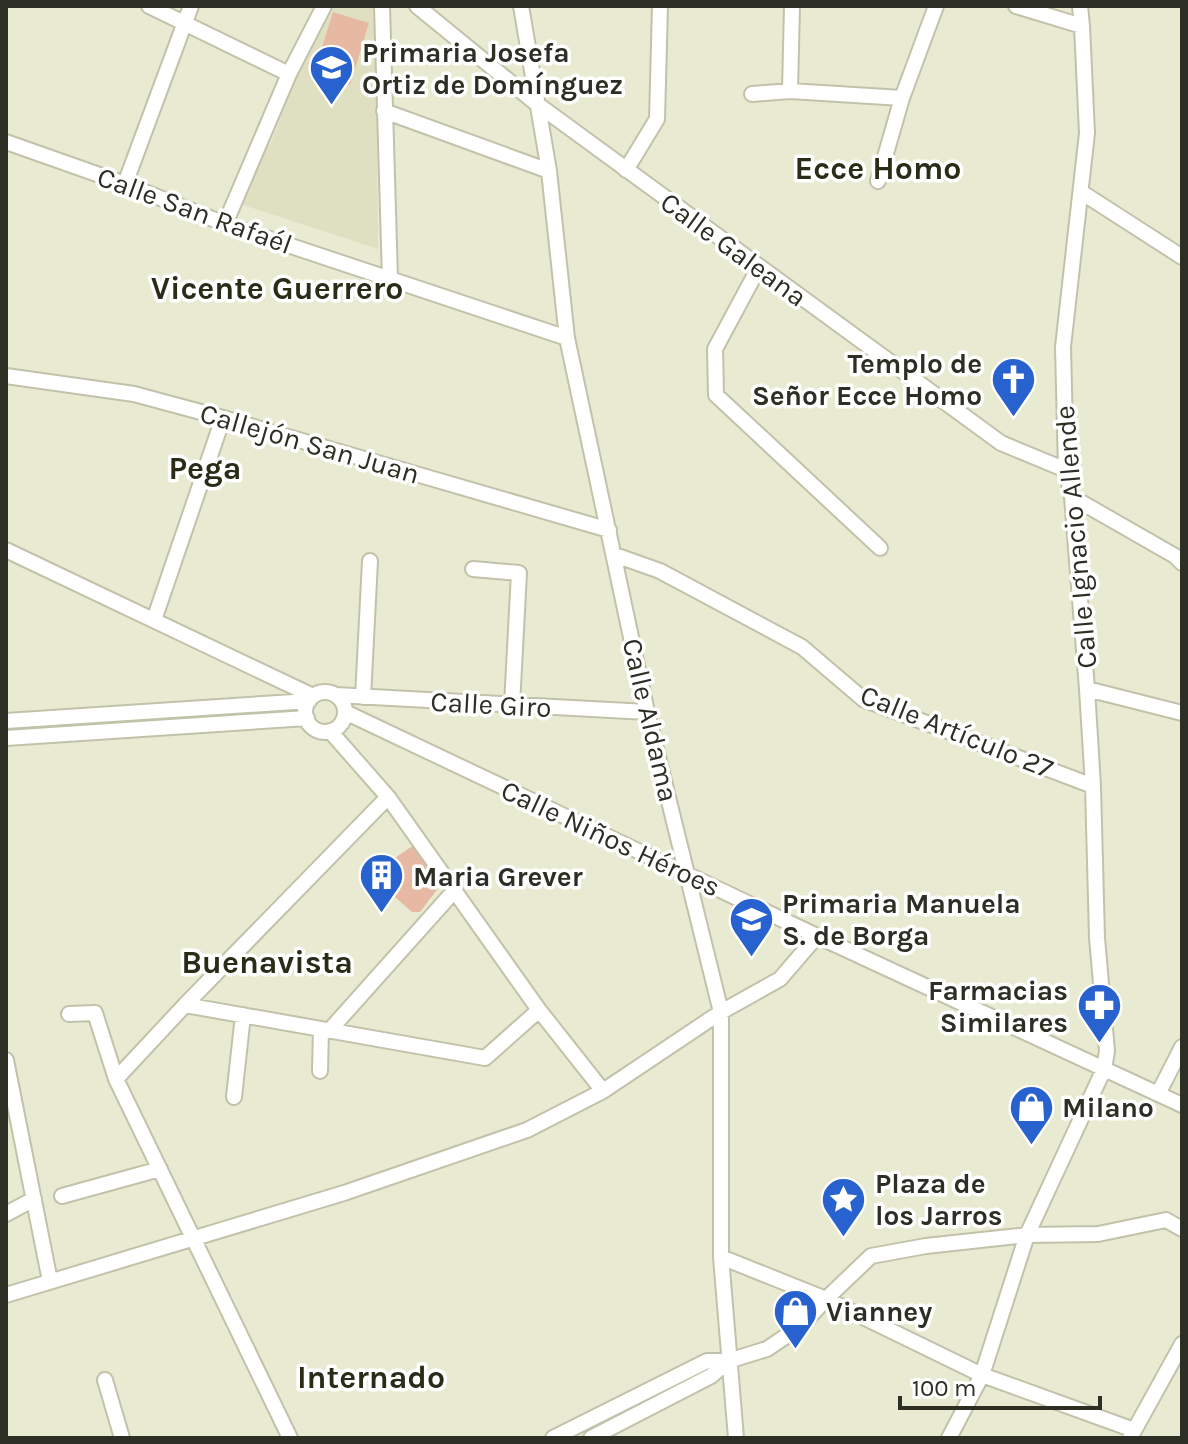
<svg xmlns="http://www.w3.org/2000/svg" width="1188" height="1444" font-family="Karla,sans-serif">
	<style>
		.built { fill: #dfe0c1 }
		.green { fill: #e8b9a2 }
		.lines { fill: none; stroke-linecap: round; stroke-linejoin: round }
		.minor-casing { stroke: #c2c2aa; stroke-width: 18 }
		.minor { stroke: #fff; stroke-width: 14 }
		.labels { text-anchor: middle; stroke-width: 7; stroke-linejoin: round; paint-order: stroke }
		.poi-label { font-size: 28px; font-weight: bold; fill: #2d2e24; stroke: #fff; text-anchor: start }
		.street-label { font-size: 28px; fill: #2d2e24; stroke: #fff }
		.quarter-label { font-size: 32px; font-weight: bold; fill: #2b2c18; stroke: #fff }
	</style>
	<rect width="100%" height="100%" fill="#e9ead2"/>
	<!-- built -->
	<path class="built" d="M334,6H376L378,249L240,204L264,144L270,145L299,71Z"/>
	<!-- green -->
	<path class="green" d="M333,12L369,23L350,85L314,73Z
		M414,845L443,882L420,912H412L372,877L377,870Z"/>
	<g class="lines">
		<defs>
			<path id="minor" d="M149,6L289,74
				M382,6L390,279
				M417,6L537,104L1001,443L1066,470
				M521,6L549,171L567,338L647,712L721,1012V1257L736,1438
				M1016,6L1082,26
				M790,91L792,6
				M752,94L790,91L902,98
				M384,111L549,171
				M6,142L125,184L225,224L567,338
				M626,170L657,119L660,6
				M878,181L902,98L936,6
				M125,184L191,6
				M1081,192L1182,257
				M225,224L289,74L324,6
				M759,267L715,349L716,395L880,548
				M6,376L134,394L223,418L609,530
				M1072,497L1175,556L1182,563
				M6,550L313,696
				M615,555L660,571L802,647L863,699L1093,786
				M473,569L519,573L512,705
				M154,620L223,418
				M1087,689L1182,713
				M305 712a20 20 0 1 1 40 0a20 20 0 1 1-40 0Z
				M336,695L647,712
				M363,697L370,561
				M345,712L817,936L1182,1105
				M6,721L309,701
				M330,731L388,797L539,1010L603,1091
				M6,738L307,718
				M185,1005L485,1058L539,1010
				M69,1014L95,1013L116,1079L290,1438
				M329,1031L455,890
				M6,1060L50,1281
				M320,1071L321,1029
				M116,1079L185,1005L388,797
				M1158,1094L1182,1047
				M234,1097L243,1015
				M62,1196L160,1169
				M6,1214L34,1199
				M721,1257L826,1299L982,1375L1134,1430
				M6,1295L344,1193L527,1130L603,1091L721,1012L780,979L817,936
				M105,1380L122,1438
				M553,1438L707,1361H728L767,1349L801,1326L826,1299L871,1256L926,1246L1027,1235L1098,1234L1166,1220L1182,1229
				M591,1438L711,1376L728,1361
				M949,1438L982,1375L1027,1235L1104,1069L1107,1051L1097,938L1093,786L1087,689L1072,497L1066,470L1063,347L1087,133L1082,26L1080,6
				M1130,1438L1182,1344"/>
		</defs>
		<!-- minor casing -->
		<use href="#minor" class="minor-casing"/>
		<!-- minor -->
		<use href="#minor" class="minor"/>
	</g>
	<!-- icons -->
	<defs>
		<symbol id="school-pin" viewBox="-11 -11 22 30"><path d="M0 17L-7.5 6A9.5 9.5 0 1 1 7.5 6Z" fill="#2862cf" stroke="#fff"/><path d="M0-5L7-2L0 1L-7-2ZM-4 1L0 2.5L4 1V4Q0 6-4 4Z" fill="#fff"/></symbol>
		<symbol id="church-pin" viewBox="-11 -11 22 30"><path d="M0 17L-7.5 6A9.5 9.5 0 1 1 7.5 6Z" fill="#2862cf" stroke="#fff"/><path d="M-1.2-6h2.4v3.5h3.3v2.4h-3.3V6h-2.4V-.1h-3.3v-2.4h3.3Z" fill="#fff"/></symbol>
		<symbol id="building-pin" viewBox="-11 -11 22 30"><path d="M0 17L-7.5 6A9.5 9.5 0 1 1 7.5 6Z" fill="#2862cf" stroke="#fff"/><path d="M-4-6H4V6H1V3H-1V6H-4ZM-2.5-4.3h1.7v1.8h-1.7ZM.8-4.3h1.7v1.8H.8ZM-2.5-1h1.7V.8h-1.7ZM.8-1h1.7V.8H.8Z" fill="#fff"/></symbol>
		<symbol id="pharmacy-pin" viewBox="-11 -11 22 30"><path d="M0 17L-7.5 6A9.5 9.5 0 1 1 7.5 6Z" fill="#2862cf" stroke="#fff"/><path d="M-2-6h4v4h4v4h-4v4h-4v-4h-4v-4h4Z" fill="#fff"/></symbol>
		<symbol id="shop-pin" viewBox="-11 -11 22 30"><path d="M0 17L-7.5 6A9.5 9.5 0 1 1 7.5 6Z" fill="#2862cf" stroke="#fff"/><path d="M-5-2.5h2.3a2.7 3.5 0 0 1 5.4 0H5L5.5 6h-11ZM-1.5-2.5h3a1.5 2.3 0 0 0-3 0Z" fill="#fff"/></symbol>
		<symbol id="sight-pin" viewBox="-11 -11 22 30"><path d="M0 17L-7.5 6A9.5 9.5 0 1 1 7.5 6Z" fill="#2862cf" stroke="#fff"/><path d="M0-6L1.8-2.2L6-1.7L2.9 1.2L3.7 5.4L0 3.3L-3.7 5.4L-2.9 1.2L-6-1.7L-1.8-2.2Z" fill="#fff"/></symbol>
	</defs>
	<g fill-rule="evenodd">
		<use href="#school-pin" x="306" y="42" width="51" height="69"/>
		<use href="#church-pin" x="988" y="354" width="51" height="69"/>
		<use href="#building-pin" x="356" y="850" width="51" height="69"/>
		<use href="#school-pin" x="726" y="894" width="51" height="69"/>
		<use href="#pharmacy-pin" x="1074" y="980" width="51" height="69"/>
		<use href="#shop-pin" x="1006" y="1082" width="51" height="69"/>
		<use href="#sight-pin" x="818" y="1174" width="51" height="69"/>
		<use href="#shop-pin" x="770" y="1286" width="51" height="69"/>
	</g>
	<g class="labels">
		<!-- poi labels -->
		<g class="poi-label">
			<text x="362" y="62">Primaria Josefa<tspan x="362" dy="32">Ortiz de Domínguez</tspan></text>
			<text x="982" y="373" text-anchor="end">Templo de<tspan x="982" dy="32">Señor Ecce Homo</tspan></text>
			<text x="413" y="886">Maria Grever</text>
			<text x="782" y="913">Primaria Manuela<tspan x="782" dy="32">S. de Borga</tspan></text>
			<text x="1068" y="1000" text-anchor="end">Farmacias<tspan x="1068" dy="32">Similares</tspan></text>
			<text x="1062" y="1117">Milano</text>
			<text x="875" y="1193">Plaza de<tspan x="875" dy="32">los Jarros</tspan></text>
			<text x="826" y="1321">Vianney</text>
		</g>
		<!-- street labels -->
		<g class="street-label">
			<text transform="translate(195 210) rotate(20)" y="10">Calle San Rafaél</text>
			<text transform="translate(734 249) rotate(36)" y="10">Calle Galeana</text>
			<text transform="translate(310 443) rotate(16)" y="10">Callejón San Juan</text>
			<text transform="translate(1075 537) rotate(-95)" y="10">Calle Ignacio Allende</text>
			<text transform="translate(491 704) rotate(3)" y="10">Calle Giro</text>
			<text transform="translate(651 720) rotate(77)" y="10">Calle Aldama</text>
			<text transform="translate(957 731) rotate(22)" y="10">Calle Artículo 27</text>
			<text transform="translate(611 838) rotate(25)" y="10">Calle Niños Héroes</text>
		</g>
		<!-- quarter labels -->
		<g class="quarter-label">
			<text x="878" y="179">Ecce Homo</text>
			<text x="277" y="299">Vicente Guerrero</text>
			<text x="205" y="479">Pega</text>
			<text x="267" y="973">Buenavista</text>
			<text x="371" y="1388">Internado</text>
		</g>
	</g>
	<!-- border -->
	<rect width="1188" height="1444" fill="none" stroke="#2d2e24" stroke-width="16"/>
	<!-- scale -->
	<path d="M900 1396v12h200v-12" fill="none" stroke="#2d2e24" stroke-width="4"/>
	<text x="912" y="1396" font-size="24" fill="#2d2e24" stroke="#ffffff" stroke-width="6" paint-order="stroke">100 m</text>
</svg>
